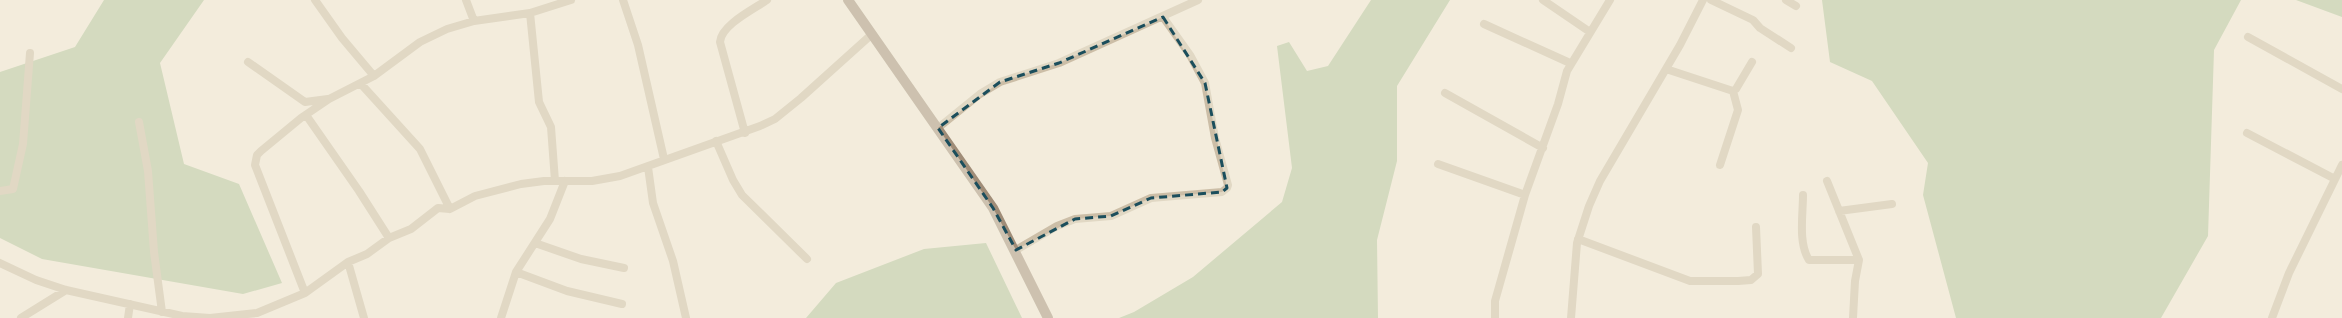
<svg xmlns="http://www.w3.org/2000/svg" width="2342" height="318" font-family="'Noto Sans',sans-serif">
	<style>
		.green { fill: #afc39b }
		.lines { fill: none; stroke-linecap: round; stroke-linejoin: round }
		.street { stroke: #ccbea7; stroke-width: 8 }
		.secondary { stroke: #a08d78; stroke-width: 10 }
		.marked { fill: none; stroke: #1b4e5c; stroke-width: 3; stroke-dasharray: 8 5; stroke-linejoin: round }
	</style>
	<rect width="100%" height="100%" fill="#f3ecdc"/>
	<!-- green -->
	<path class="green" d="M104,0H204L160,63L184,164L239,184L282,283L243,294L42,259L0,238V72L75,47Z
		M1371,0H1450L1397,86V161L1377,240L1378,318H1119L1134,312L1193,277L1282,202L1292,168L1277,46L1289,42L1307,71L1328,66Z
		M1822,0H2241L2214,50L2208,236L2161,318H1956L1923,195L1928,163L1872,81L1830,62Z
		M2296,0H2342V17Z
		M986,243L1022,318H806L836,283L924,249Z"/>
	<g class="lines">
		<!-- street -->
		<path class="street" d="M315,0L342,38L374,76
			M466,0L474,21
			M623,0L638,45L664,159
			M1543,0L1590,32
			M1711,0L1753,20L1760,28L1791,48
			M1786,0L1796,6
			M530,13L539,102L551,127L555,181
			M1484,24L1570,63
			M2248,37L2342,89
			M248,62L305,102L328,99
			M1666,69L1733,91L1736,89L1752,62
			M361,84L420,149L450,209
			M1445,93L1543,148
			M306,115L359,191L389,238
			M139,122L148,171L154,252L162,312
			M938,128L980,94L1000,82L1059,63L1198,0
			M745,133L720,42C721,25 754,9 767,0
			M2247,133L2335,179
			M716,141L733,180L742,195L807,259
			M1438,164L1525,195
			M1720,165L1738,110L1733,91
			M648,167L653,203L673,261L686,318
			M1827,181L1859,260L1855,281L1853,318
			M0,191L13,189L23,144L30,53
			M1803,195C1803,215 1798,243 1809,260H1859
			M1839,211L1892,204
			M1578,239L1690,281H1738L1751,280L1758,274L1756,227
			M535,243L581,259L624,268
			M1016,250L1057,226L1075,219L1111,216L1151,198L1222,192L1227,188L1228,185L1215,138L1205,83L1190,55L1163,17
			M348,262L364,318
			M0,263L36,280L66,290L182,316L210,318L257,313L305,293L348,262L367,254L389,238L411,229L438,208L450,209L475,196L521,184L544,181H592L620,176L760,126L775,119L801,98L871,35
			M516,272L567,291L622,304
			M305,293L255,165L257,155L261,151L301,118L329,99L374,76L420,42L447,29L474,21L530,13L571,0
			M21,318L66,290
			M128,318L130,304
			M501,318L516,272L550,219L565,181
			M1495,318V301L1525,195L1558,104L1567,71L1610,0
			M1571,318L1577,243L1589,206L1600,181L1680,45L1703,0
			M2272,318L2289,273L2342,165"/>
		<!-- secondary -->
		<path class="secondary" d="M848,0L993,208L1048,318"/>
	</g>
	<!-- marked area -->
	<path d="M0 0H2342V318H0ZM1163,17L1205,83L1227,188L1222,192L1151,198L1111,216L1075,219L1016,250L993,208L938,128L1000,82L1059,63Z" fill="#f3ecdc" fill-opacity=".55" fill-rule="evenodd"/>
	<path class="marked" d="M1163,17L1205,83L1227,188L1222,192L1151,198L1111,216L1075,219L1016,250L993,208L938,128L1000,82L1059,63Z"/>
</svg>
